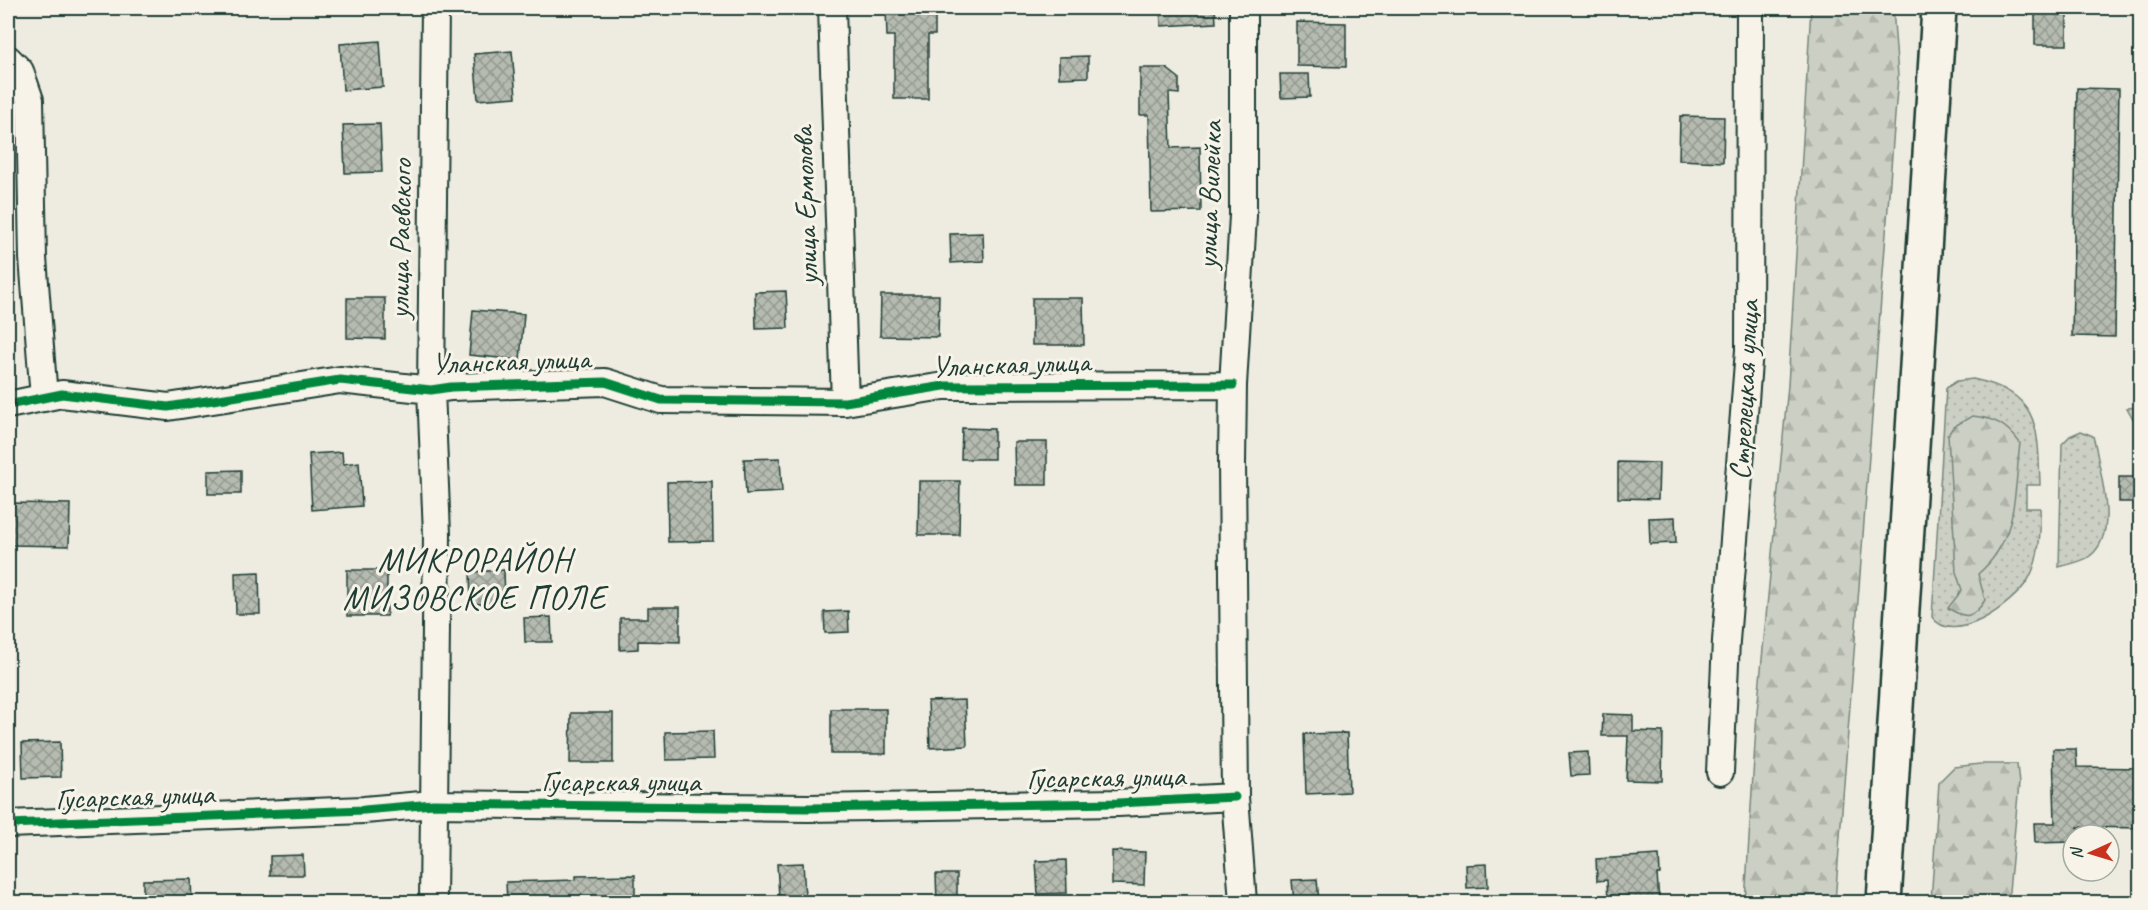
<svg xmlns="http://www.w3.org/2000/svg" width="2148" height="910" font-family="Caveat,sans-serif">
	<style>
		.grass { fill: url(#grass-dots); stroke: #76867c; stroke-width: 1.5 }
		.forest { fill: url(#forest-firs); stroke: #76867c; stroke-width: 1.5 }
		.building { fill: url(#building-cross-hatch); stroke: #1f3d34; stroke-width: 1.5 }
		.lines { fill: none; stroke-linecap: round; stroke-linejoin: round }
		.street-casing { stroke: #1f3d34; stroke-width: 30 }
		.primary-casing { stroke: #1f3d34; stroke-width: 38 }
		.street { stroke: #f7f3e8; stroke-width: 26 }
		.primary { stroke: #f7f3e8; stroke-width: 33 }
		.cycleway-casing { stroke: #f7f3e8; stroke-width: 13 }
		.cycleway { stroke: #00873e; stroke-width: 9 }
		.labels { text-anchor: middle; stroke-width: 6; stroke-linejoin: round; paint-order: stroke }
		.street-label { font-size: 30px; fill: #1f3d34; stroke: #f7f3e8 }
		.quarter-label { font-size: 33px; letter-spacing: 1.5px; fill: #1f3d34; stroke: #f7f3e8 }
	</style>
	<defs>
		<pattern id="grass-dots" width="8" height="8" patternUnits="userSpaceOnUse" patternTransform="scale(1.5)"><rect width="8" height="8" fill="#cccfc4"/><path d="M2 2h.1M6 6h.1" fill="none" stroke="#afb3a9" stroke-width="1.8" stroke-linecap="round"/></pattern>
		<pattern id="forest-firs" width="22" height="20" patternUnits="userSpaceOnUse" patternTransform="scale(1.5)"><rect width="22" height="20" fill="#cccfc4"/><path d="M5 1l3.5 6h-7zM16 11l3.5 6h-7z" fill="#afb3a9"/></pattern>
		<pattern id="building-cross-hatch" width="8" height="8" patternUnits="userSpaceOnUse" patternTransform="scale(1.5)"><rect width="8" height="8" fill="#b5bbb0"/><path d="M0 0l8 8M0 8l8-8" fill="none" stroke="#939990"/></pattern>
	</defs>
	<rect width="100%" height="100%" fill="#eeece1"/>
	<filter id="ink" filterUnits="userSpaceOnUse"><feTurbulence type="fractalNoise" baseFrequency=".0167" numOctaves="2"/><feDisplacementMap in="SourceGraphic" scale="12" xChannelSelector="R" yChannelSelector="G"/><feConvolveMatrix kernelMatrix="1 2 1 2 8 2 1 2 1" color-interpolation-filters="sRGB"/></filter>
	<g filter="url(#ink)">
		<!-- grass -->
		<path class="grass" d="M1973,379C2040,393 2038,427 2040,485H2026V508H2040C2041,532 2040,560 2028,580C2014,603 1954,648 1932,617L1946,388L1957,381Z
			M2140,407V431L2127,408Z
			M2081,431L2093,436L2096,448C2101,479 2119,533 2090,556C2083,562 2068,564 2059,567L2062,444L2070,436Z"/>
		<!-- forest -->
		<path class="forest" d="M1811,8H1893L1898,76L1835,902H1745L1757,712L1788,385Z
			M1972,416C1994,418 2006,424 2020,443C2014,492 2019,539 1978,574L1985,600C1973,619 1965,619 1948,608L1962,590L1956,572L1948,435L1953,427Z
			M1980,764H2017L2019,784L2008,902H1931L1939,782L1954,767Z"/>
		<!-- building -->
		<path class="building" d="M886,8H935V35H928V99H894V36H887Z
			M1160,8H1215L1216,23L1161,26Z
			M2035,8H2067V45H2035Z
			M1297,22L1346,23V67L1297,66Z
			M380,41L383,87L343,90L340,44Z
			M512,51L516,97L478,100L474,54Z
			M1088,56V77L1059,78V57Z
			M1140,68H1166L1179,78V94L1169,93L1171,148L1200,147L1201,211L1151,212L1149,115H1140Z
			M1280,74H1309L1310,97L1281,98Z
			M2077,88L2119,89L2115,337L2072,336Z
			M1680,116L1724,117L1723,162L1679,160Z
			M380,124L382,172L345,173L343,125Z
			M983,233L984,261L951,263L950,234Z
			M786,291L788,328L756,329L755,292Z
			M881,295H939L938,337L880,336Z
			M347,298H385V339L347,338Z
			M1032,298H1083L1084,345H1032Z
			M473,310L524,314L520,360L469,355Z
			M962,428L994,429V459H961Z
			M1014,442H1047V485H1015Z
			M342,452L343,464L359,462L362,506L312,510L309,454Z
			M780,458L782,492L746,494L744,459Z
			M1618,462L1659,463L1658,499L1618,498Z
			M241,470V494H208V471Z
			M2119,477H2140V502H2119Z
			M712,481L713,541L668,542L667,482Z
			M919,481H960L959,535H918Z
			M9,503L70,504L69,546L9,545Z
			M1675,517L1676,543L1650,544L1649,518Z
			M347,570H387V616H347Z
			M504,570L505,603L471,604L470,572Z
			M259,572L260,614H236L235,573Z
			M648,607H680V642L638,641V649L620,650V618H648Z
			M848,611L849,632L825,633L824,612Z
			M551,617L552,642H525L524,618Z
			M965,700L967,746L930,748L928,701Z
			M831,709H886V754H831Z
			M571,713H613V763H570Z
			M1603,714L1633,715V731L1663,732L1662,781L1626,780L1628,736H1602Z
			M713,731L714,759L666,760L665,732Z
			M1347,733L1349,792L1306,794L1304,734Z
			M60,742L61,777L23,778L22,743Z
			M2053,749H2076L2077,767L2140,768V828L2078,827V835H2073V842L2035,843L2034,823H2055Z
			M1588,752L1589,775L1571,776L1569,753Z
			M1112,851L1145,852L1144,885L1112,884Z
			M303,855L304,875H270V856Z
			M1659,855L1660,874H1657L1659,901L1608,903L1607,880L1597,881L1596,859Z
			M1066,860L1067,893L1038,894L1036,861Z
			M803,863L805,896L779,897L777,864Z
			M1487,864L1488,887L1467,888L1466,865Z
			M936,874H957V903H937Z
			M635,875V903H507L506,882L576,880V876Z
			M191,879L192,903H143V880Z
			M1317,879L1319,903H1294L1292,880Z"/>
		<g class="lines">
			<defs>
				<path id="street" d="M832,8L845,402
					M1243,8V216L1233,385L1232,463L1235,797L1243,902
					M8,59L20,71L30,100L33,258L44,398
					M8,405L62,394L168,407L340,380L431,390L451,387L605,382L661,400L845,402L944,386L1233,385
					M1720,772L1726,641L1749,350L1750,8
					M8,824L364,810L433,804L809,808L1118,803L1235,797
					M433,902L437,534L431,390L435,8"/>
				<path id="primary" d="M1884,902L1939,8"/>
			</defs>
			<!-- street casing -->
			<use href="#street" class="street-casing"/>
			<!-- primary casing -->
			<use href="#primary" class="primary-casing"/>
			<!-- street -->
			<use href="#street" class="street"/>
			<!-- primary -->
			<use href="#primary" class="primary"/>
			<defs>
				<path id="cycleway" d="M8,405L62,394L168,407L340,380L431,390L451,387L605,382L661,400L845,402L944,386L1233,385
					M8,824L364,810L433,804L809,808L1118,803L1235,797"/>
			</defs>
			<!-- cycleway casing -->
			<use href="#cycleway" class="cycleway-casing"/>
			<!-- cycleway -->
			<use href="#cycleway" class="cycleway"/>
		</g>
	</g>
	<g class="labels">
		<!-- street labels -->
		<g class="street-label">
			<text transform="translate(1209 195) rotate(-88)" y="10">улица Вилейка</text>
			<text transform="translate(805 206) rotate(-92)" y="10">улица Ермолова</text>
			<text transform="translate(400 239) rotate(-89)" y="10">улица Раевского</text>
			<text transform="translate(511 361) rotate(-2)" y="10">Уланская улица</text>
			<text transform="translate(1011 364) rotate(-2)" y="10">Уланская улица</text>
			<text transform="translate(1744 390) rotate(-87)" y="10">Стрелецкая улица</text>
			<text transform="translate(1106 777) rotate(-1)" y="10">Гусарская улица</text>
			<text x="621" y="791">Гусарская улица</text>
			<text transform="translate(135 796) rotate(-2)" y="10">Гусарская улица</text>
		</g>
		<!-- quarter labels -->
		<g class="quarter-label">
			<text x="475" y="571">МИКРОРАЙОН<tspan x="475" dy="38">МИЗОВСКОЕ ПОЛЕ</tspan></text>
		</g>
	</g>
	<!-- margin -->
	<rect width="2148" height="910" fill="none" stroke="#f7f3e8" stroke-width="30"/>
	<rect x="15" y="15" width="2118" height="880" fill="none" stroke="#1f3d34" stroke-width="2" filter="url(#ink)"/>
	<!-- north arrow -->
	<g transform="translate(2091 853) rotate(266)"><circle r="28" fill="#f7f3e8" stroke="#a1aaa0" stroke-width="1.5"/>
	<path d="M0-4.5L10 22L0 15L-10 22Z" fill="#c8321e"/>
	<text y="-9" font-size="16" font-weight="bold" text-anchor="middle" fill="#1f3d34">N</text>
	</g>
</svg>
